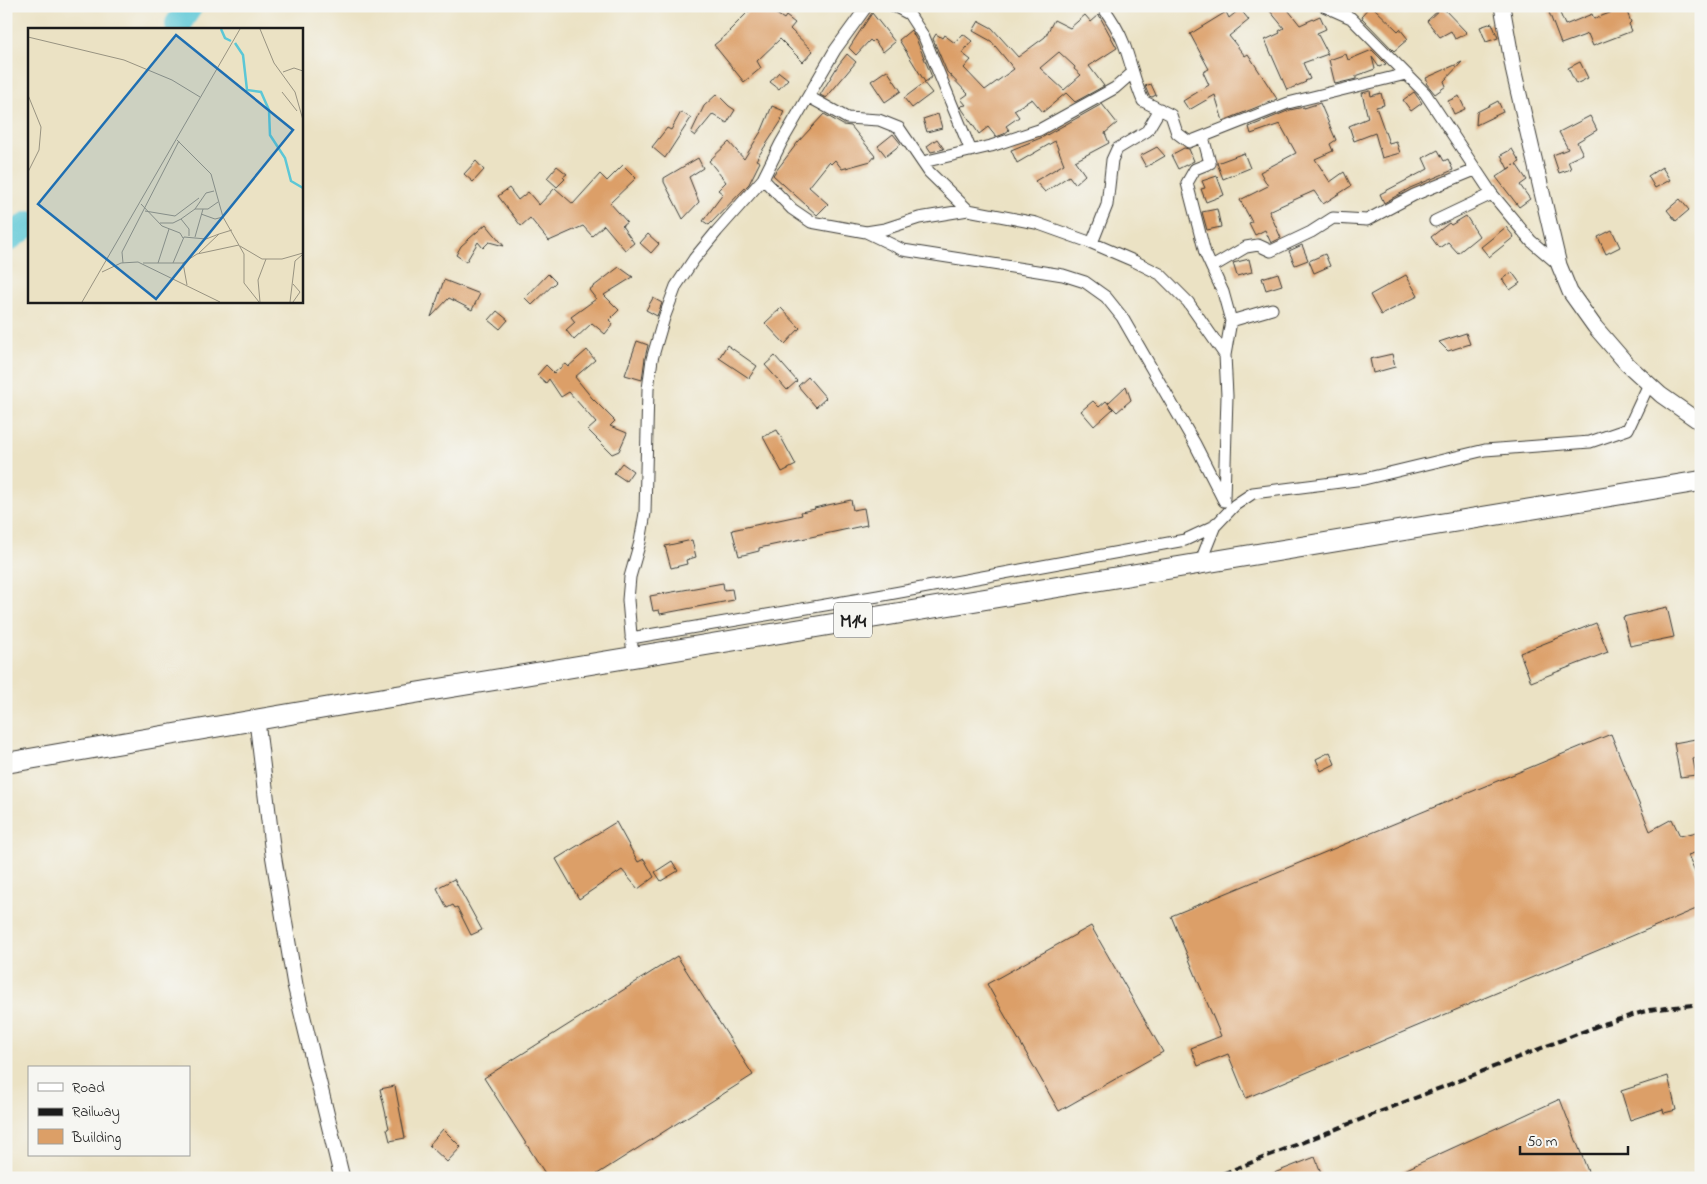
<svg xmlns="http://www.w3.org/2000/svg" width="1707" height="1184" font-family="'Indie Flower',sans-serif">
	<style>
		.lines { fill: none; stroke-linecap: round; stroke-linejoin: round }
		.river { stroke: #5cc7d6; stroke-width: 26 }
		.building { fill: #dc9f67; fill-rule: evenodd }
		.street-casing { stroke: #3b3a35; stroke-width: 13 }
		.secondary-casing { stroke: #3b3a35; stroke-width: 17 }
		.highway-casing { stroke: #3b3a35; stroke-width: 22 }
		.street { stroke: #fff; stroke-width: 11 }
		.secondary { stroke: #fff; stroke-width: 15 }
		.highway { stroke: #fff; stroke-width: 20 }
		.rail { stroke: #1c1c1c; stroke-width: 4; stroke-dasharray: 8 4; stroke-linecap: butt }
		.labels { text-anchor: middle; stroke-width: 4; stroke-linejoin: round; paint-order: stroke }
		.shield { fill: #f6f6f2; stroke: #5d5d5c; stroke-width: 1 }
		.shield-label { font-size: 20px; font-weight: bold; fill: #1c1c1c }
		.inset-river { fill: none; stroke: #5cc7d6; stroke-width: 2.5 }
		.inset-road { fill: none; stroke: #989381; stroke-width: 1 }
		.view { fill: #1f6fb2; fill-opacity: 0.15; stroke: #1f6fb2; stroke-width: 2.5 }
		.inset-edge { fill: none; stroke: #1c1c1c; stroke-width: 2.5 }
	</style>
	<rect width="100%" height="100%" fill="#f6f6f2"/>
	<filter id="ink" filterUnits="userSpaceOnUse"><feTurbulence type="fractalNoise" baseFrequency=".02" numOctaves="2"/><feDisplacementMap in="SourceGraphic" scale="10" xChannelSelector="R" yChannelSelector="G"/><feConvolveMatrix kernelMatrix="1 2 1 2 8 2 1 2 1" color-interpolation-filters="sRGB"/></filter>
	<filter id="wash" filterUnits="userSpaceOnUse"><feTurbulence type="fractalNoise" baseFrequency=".0096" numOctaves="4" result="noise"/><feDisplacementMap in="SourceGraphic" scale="20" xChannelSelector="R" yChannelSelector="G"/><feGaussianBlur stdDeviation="1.12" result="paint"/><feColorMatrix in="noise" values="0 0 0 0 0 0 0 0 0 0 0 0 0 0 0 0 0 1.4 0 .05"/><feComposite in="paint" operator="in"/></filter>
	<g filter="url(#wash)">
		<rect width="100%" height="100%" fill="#ebe2c4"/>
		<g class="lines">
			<!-- river -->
			<path class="river" d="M179,29L178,24L190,6
				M6,240L29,224"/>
		</g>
		<g id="blocks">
			<!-- building -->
			<path class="building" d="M754,6H765L784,19L786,16L795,23L790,29L813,51L803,62L780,39L757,61L761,68L744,82L714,45L730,32L729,31Z
				M1277,6H1285L1300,25L1320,16L1326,29L1317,33L1328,54L1303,63L1310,79L1305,81L1306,82L1287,90L1265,40L1280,33L1279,31L1284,28L1270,11Z
				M1370,6H1372L1398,31L1400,29L1408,39L1394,51L1362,18L1363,16L1362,15Z
				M1549,6H1557L1565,25L1592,14L1594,19L1625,7L1631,22L1629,24L1632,31L1593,46L1588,34L1561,44L1547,7Z
				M1442,7L1467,33L1455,39L1451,31L1440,37L1427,21Z
				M1240,9L1249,20L1229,36L1245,56L1248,54L1277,99L1223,121L1215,95L1189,110L1183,101L1209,85L1203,72L1209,69L1190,34L1226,12L1229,18Z
				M872,13L895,42L883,52L874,40L872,42L870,40L856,55L849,48Z
				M1085,15L1091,22L1099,15L1117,48L1089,66L1104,86L1075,102L1066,93L1043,112L1032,99L1014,110L1019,117L1006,126L1009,130L1004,134L996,137L988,127L979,134L962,109L961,106L966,105L961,99L968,94L947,72L933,39L936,34L942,38L944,35L955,43L963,34L972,41L962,53L971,60L964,68L985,90L1014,69L991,41L973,31L979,21L992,28L1018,57L1045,37L1054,20L1070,28ZM1059,52L1075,67L1074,69L1081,75L1064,90L1040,68Z
				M1492,23L1498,38L1486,42L1480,27Z
				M911,30L917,41L932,77L925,82L899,40Z
				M1372,50L1386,64L1379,67L1372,57L1375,69L1356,76V79L1335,84L1329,60L1346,54L1348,60Z
				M847,54L856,62L826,98L820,95L839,64Z
				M1462,62L1444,81L1446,86L1435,94L1426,83L1428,82L1426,78Z
				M1580,62L1588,78L1576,84L1568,68Z
				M887,70L901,91L885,102L871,81Z
				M779,72L788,79L779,89L770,82Z
				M924,83L932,93L912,108L904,98Z
				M1151,84L1156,95L1152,97L1149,96L1145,86Z
				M1370,91L1371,96L1381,93L1384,105L1376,107L1389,143L1396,141L1400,153L1382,158L1375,133L1354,141L1349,126L1368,118L1362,93Z
				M1414,92L1422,103L1411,111L1403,100Z
				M717,94L729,106L735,110L727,123L713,114L695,136L691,133L704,106Z
				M1459,96L1465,109L1454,114L1448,101Z
				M1498,101L1503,112L1476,125L1477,112Z
				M1320,103L1336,140L1330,144L1333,151L1315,159L1330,182L1344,172L1351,186L1323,204L1314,191L1269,211L1281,238L1271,243L1265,230L1255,235L1249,223L1252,222L1240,200L1268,186L1260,172L1296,153L1280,124L1251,134L1249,127L1290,110L1304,107V108Z
				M1102,104L1117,123L1105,133L1109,143L1075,161L1085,175L1075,184L1069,176L1045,192L1035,181L1064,164L1055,141L1017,163L1011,150L1043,137Z
				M772,106L784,111L781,119L782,120L756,160L760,162L749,184L709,225L703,221L723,194L718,190L726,182L709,161L729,142L744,159L762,130Z
				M681,112L691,118L665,158L652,147L667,128L671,130Z
				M824,114L843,125L851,126L875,156L871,161L842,169L835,160L831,164L829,162L809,187L828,204L817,215L773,175L798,142Z
				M938,114L942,128L927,132L923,119Z
				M1590,116L1597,130L1577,142L1583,154L1568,161L1571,169L1559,173L1553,155L1568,149L1559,132Z
				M893,134L901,144L886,156L878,146Z
				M937,139L944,149L931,152L927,146Z
				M1157,147L1165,156L1146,167L1140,156Z
				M1184,148L1189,149L1194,161L1178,169L1171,155Z
				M1512,149L1520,162L1516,164L1527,180L1520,185L1530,199L1519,207L1496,177L1514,165L1508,169L1501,155Z
				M1438,150L1444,161L1448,159L1453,170L1410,188L1384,203L1380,194L1428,169L1423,158Z
				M1244,153L1250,168L1223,179L1217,163Z
				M698,158L703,168L689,177L699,202L683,219L664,182V178Z
				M476,161L484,170L473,182L464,174Z
				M623,165L636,178L610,203L627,222L622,226L634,243L625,250L604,225L592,236L583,226L549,241L530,218L521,226L498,196L509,188L518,200L528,192L539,205L555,188L573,204L600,174L607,181Z
				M557,166L567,174L563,177L565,179L557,187L547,178Z
				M1662,167L1670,180L1655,188L1648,176Z
				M1217,176L1224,195L1206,202L1201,189L1205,188L1202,181Z
				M1680,199L1689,210L1676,221L1667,210Z
				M1217,209L1221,227L1207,230L1202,212Z
				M1466,216L1479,236L1458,253L1448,242L1439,248L1431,237L1449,223L1451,225Z
				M486,224L504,246L489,242L483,248L478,242L466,262L456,255L461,246Z
				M1506,227L1514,237L1489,257L1481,247Z
				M1612,230L1620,247L1606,254L1598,237Z
				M648,234L659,244L651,253L640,243Z
				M1302,245L1308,260L1295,265L1289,251Z
				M1325,254L1330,266L1314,273L1309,261Z
				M1249,259L1252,272L1237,276L1233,263Z
				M619,267L633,277L604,295L619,310L609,320L613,324L605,334L592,323L574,340L566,330L575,322L571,317L596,299L589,290Z
				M1512,272L1520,283L1510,290L1502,279Z
				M1278,273L1282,285L1266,290L1262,278Z
				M548,274L556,282L532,305L525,298Z
				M1406,275L1418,296L1381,315L1370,295Z
				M444,280L480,294L472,310L449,298L431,317Z
				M653,298L662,303L657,316L646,310Z
				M781,308L800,328L785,344L765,323Z
				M497,311L508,320L500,329L489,320Z
				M1466,333L1470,344L1448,351L1439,342Z
				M637,341L648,345L645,358L642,380L625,375Z
				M727,345L757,366L749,378L719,358Z
				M587,350L595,360L575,377L592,398L615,421L610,426L627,433L619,451L612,454L588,430L596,423L569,392L561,397L549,379L546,383L537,375L546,365L554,373L565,364L568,367Z
				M1392,354L1395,367L1373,373L1370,359Z
				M775,356L797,381L787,390L765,365Z
				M808,377L826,398L816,407L798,386Z
				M1126,386L1131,400L1117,412L1108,403Z
				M1093,401L1099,407L1106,401L1113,409L1094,426L1081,411Z
				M777,430L796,465L782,472L763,437Z
				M622,463L633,471L626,481L614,473Z
				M851,500L853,510L864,508L867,525L759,548V551L739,556L732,530L802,515L801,512L815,509L814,508Z
				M692,540L696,557L686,560L687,564L671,568L665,546Z
				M723,583L724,590L732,589L734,600L660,614L659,610L653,611L650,596Z
				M1667,607L1674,637L1630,646L1623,617Z
				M1596,623L1608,652L1531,682L1520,653Z
				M1611,734L1650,831L1672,819L1680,836L1701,831V851L1688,855L1701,885V907L1246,1098L1228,1054L1198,1066L1191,1048L1221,1036L1171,916Z
				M1701,738V757L1693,759L1696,775L1680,777L1674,743Z
				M1330,752L1335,764L1321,771L1316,759Z
				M616,822L638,862L644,859L654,877L638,889L622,870L579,899L556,859Z
				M672,861L678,871L661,881L655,872Z
				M454,879L482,930L471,935L457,907L455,908L453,905L447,908L437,888Z
				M1091,926L1163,1052L1059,1111L987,984Z
				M677,956L753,1075L591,1178H548L484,1078Z
				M1668,1076L1676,1110L1664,1113L1663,1109L1630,1120L1621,1091Z
				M395,1086L405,1138L390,1141L387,1129L389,1128L380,1089Z
				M1560,1099L1589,1174L1579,1178H1387Z
				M443,1129L461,1147L447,1162L429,1145Z
				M1315,1157L1323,1178H1264V1177Z"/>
		</g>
	</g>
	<g filter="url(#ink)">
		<use href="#blocks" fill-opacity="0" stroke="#3b3a35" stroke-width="1"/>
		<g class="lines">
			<defs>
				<path id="street" d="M894,6L909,14L924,37L971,151
					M1102,6C1111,18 1119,31 1124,44C1131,63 1135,83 1143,101L1171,115L1177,133L1189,142L1288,103L1406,74
					M1324,6L1351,18L1425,93L1492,194L1531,241L1559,265
					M809,97L847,118L879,120L899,128L929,172L968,210
					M1203,137L1210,163L1195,169L1187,183L1205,253L1223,292L1231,321L1225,355L1227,396L1224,498
					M923,162L991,146L1039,130L1115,88L1132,73
					M763,179L792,209L811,222L866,232L885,229L919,218L968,210L1036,223L1092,243L1134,261L1160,274L1188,302L1225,355
					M1435,221L1492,194
					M866,232L903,250L1063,275L1085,282L1106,297L1122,317L1195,444L1224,501
					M1092,243L1107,205L1112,160L1117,149L1147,131L1160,109
					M1212,267L1246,247L1258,245L1271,251L1311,232L1333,218L1367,220L1414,195L1475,170
					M1231,321L1272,309
					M1200,563L1216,523
					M631,638L878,596L1185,540L1215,526L1235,505L1253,493L1364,479L1485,450L1590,442L1628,429L1649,384
					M632,646L628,600L630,577L640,542L645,513L648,389L652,359L664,318L676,286L694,259L717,231L763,179L781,143L835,50L867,6"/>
				<path id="secondary" d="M1502,6L1514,73L1559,265L1570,292L1595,327L1627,364L1661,395L1701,423
					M257,721L273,854L295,985L342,1178"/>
				<path id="highway" d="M6,763L348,704L1701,481"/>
			</defs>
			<!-- street casing -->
			<use href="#street" class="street-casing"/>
			<!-- secondary casing -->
			<use href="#secondary" class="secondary-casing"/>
			<!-- highway casing -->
			<use href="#highway" class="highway-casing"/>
			<!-- street -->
			<use href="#street" class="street"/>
			<!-- secondary -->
			<use href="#secondary" class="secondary"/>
			<!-- highway -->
			<use href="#highway" class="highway"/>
			<!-- rail -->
			<path class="rail" d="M1212,1178L1600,1025L1649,1010L1701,1004"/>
		</g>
	</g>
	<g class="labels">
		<!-- shield labels -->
		<rect class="shield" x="834" y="602.5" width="38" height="35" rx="4"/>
		<g class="shield-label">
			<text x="853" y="627">M14</text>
		</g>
	</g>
	<!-- overview -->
	<g transform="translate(28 28)">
		<rect width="275" height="275" fill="#ebe2c4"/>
		<path class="inset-river" d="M193,1L197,10L203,13M207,15L215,27L219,62L233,64L241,82L242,107L257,130L263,153L275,160"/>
		<path class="inset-road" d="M232,1L246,35L267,64L275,92M0,9L96,32L144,52L172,69M255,44L266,40L275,43M254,64L269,83M0,67L13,99L11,122L0,144M149,112L183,146L195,189L216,226V255L231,274M113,176L134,198L152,205L155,210M167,181H180L190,174M117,183L147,188L171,170M173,186L187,191L195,189M153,191L161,201V208M132,195H145L153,191L167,181L178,165L186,163M167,209L175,181M212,218L234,231H254L275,225M171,225L191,206L204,202M95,235L94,224L151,113M115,235H155L169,226L211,217M130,235L141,201M145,235L156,209L178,211L191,206M155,235L159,257M74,244L93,235L110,234L192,274M265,256L272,264L265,274M54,274L212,1M232,274L230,252L238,231M262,274L267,233L274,227"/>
		<path class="view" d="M148,7L265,102L128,271L10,176Z"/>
		<rect width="275" height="275" class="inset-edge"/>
	</g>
	<!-- margin -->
	<rect width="1707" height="1184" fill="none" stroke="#f6f6f2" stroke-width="25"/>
	<!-- legend -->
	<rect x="28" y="1066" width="162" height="90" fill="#f6f6f2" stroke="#9f9f9c"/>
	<rect x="38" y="1083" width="25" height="8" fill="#ffffff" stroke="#9f9f9c"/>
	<text x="72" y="1092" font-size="15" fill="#1c1c1c">Road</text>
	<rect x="38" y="1108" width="25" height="8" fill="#1c1c1c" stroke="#9f9f9c"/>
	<text x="72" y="1116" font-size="15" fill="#1c1c1c">Railway</text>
	<rect x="38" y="1129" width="25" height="15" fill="#dc9f67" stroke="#9f9f9c"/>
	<text x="72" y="1142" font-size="15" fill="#1c1c1c">Building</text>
	<!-- scale -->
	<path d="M1520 1146v8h108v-8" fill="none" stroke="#1c1c1c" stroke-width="2.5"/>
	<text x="1527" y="1146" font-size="15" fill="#1c1c1c" stroke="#f6f6f2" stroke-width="4" paint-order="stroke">50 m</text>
</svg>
